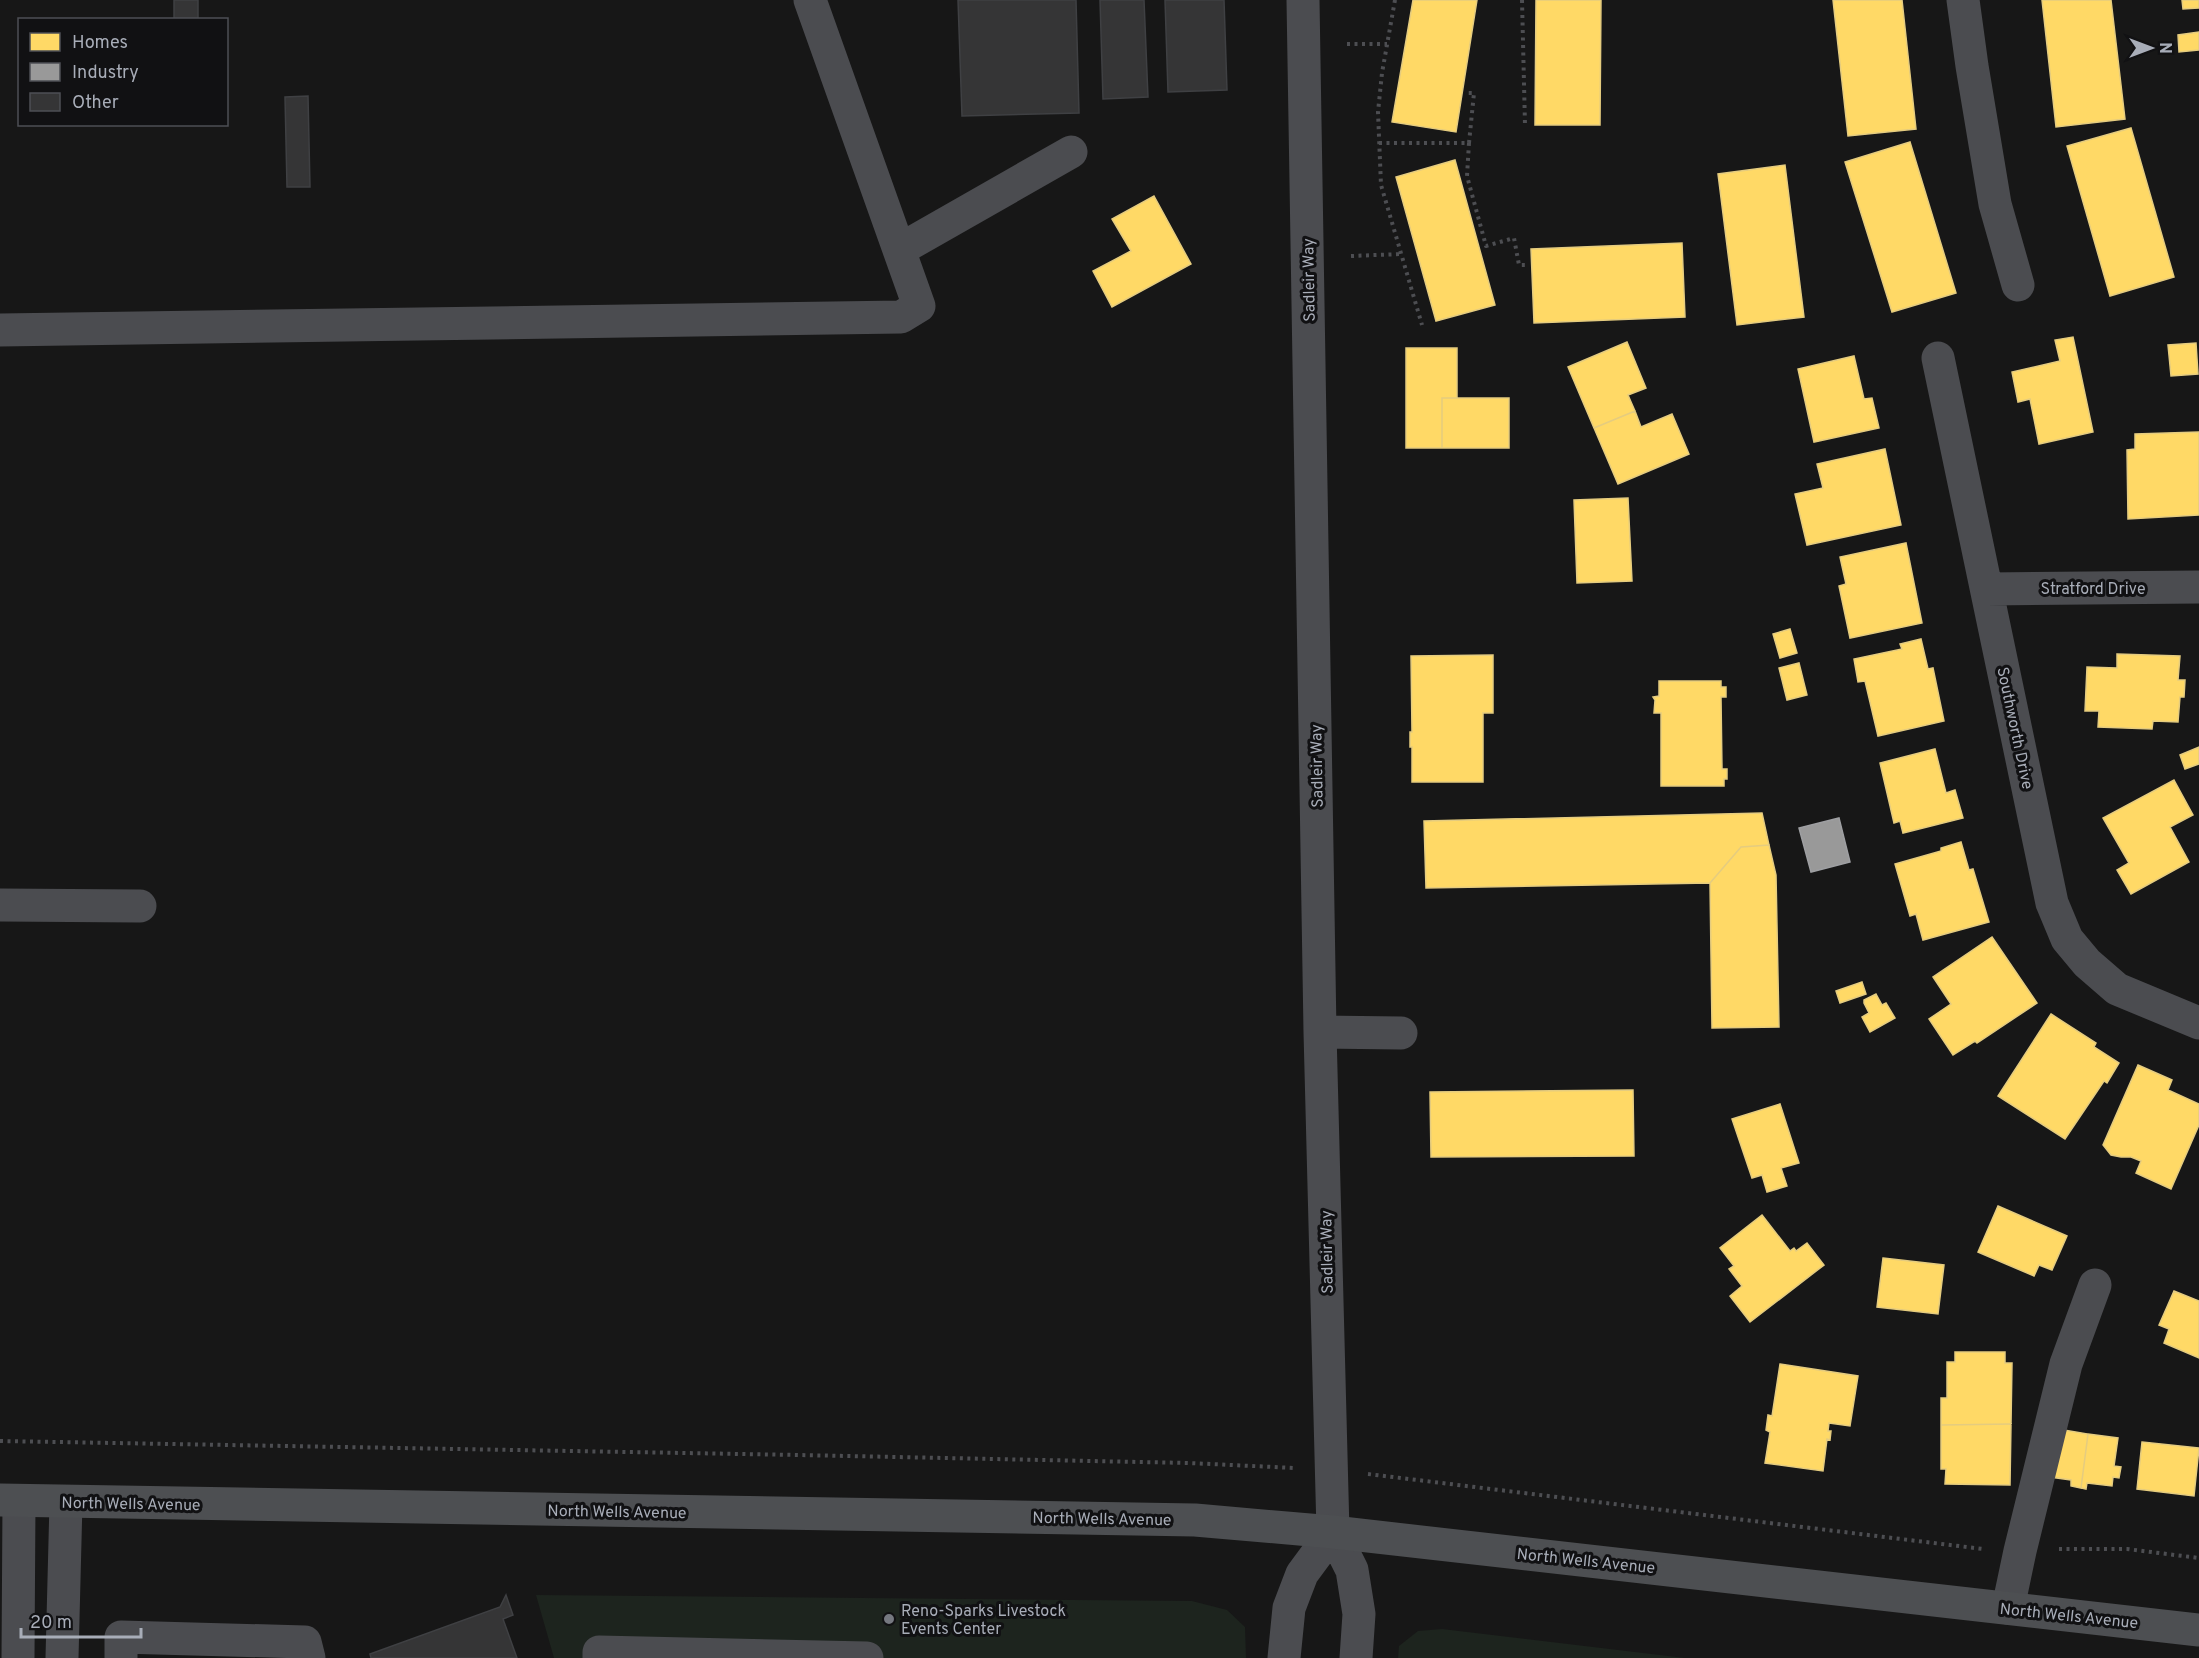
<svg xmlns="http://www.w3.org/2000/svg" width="2199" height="1658" font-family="Overpass,sans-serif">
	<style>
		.green { fill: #1d241e }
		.homes { fill: #ffd966; stroke: #e5cc7f; stroke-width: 1.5 }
		.industry { fill: #999; stroke: #9e9fa2; stroke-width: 1.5 }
		.building { fill: #353536; stroke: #3f4043; stroke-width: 1.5 }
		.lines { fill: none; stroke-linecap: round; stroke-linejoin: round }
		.path { stroke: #4d4e52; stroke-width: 4; stroke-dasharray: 3 4.5; stroke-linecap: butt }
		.minor { stroke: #4b4c50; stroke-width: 33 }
		.major { stroke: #4d4f52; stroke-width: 33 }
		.poi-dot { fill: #757880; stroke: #111113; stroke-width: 2 }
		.labels { text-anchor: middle; stroke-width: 6; stroke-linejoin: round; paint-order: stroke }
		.street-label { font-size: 16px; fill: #a8adb8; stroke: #111113 }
		.poi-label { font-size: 16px; fill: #a8adb8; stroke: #111113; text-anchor: start }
	</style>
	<rect width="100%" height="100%" fill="#171717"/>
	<!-- green -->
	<path class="green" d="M536,1595L1192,1601L1227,1610L1245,1627L1246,1658H554Z
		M1442,1629L1685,1658H1398L1399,1646L1418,1631Z"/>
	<!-- homes -->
	<path class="homes" d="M1413,0H1477L1456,132L1392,122Z
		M1536,0H1601L1600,125H1535Z
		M1833,0H1902L1916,129L1848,136Z
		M2042,0H2111L2125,119L2056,127Z
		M2182,0H2199V8L2183,9Z
		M2199,32V50L2179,52L2178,35Z
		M2131,128L2174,277L2110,296L2067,146Z
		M1910,142L1956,293L1892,312L1845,162Z
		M1455,160L1495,305L1436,321L1396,177Z
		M1785,165L1804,317L1737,325L1718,174Z
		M1154,196L1191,264L1112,307L1093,271L1131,251L1112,219Z
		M1682,243L1685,317L1534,323L1531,249Z
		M2073,337L2093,432L2039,444L2030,399L2018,402L2012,372L2060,361L2055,340Z
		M1627,342L1646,388L1628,395L1635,411L1594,428L1568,367Z
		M2196,343L2198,374L2171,376L2168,345Z
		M1406,348H1457V398H1442V448H1406Z
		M1854,356L1864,399L1872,398L1879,428L1814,442L1798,369Z
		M1442,398H1509V448H1442Z
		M1635,411L1641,427L1672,414L1689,454L1618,484L1594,428Z
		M2199,432V515L2128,519L2127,450L2135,449V434Z
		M1885,449L1901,525L1807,545L1795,494L1823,488L1817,464Z
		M1628,498L1632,581L1577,583L1574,500Z
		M1906,543L1922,623L1850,638L1839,586L1846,584L1840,557Z
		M1790,629L1797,653L1780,658L1773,634Z
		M1921,639L1928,669L1933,668L1944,721L1878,736L1865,681L1858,682L1854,659L1902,649L1900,644Z
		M2117,654L2180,656L2178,680H2185L2184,697H2180L2178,722L2153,721L2152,729L2098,727L2099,711H2085L2087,667L2117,668Z
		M1493,655V713H1483V782H1412V747H1410V732H1412L1411,656Z
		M1799,663L1807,695L1787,700L1779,668Z
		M1659,681H1721V687H1726V697H1721L1722,769H1727V779H1724V786H1661V713H1654L1655,700L1653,697L1659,696Z
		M2199,747V764L2185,769L2180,755Z
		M1935,749L1946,793L1955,790L1963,818L1903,833L1900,821L1894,823L1880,763Z
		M2174,780L2193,815L2170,827L2189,862L2131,894L2117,870L2129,863L2103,818Z
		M1762,813L1769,845L1741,847L1710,883L1426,888L1424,821Z
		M1961,842L1969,870L1973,869L1989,922L1923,940L1916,914L1910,916L1895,864L1941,851V848Z
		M1769,845L1776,875L1779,1027L1712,1028L1710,883L1741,847Z
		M1992,937L2037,1003L1977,1043L1975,1041L1953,1055L1929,1019L1951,1004L1933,977Z
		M1862,982L1866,994L1840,1003L1836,991Z
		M1876,994L1882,1005L1886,1003L1895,1018L1870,1032L1862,1017L1869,1013L1864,1003V1000Z
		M2051,1014L2096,1043L2094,1047L2119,1063L2107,1083L2104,1081L2065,1139L1998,1096Z
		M2138,1065L2172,1080L2168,1090L2199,1104V1125L2171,1189L2136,1173L2141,1161L2131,1157H2121L2111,1155L2103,1145Z
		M1633,1090L1634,1156L1431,1157L1430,1092Z
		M1780,1104L1799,1163L1781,1168L1787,1186L1767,1192L1762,1175L1752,1178L1732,1119Z
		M1998,1206L2067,1236L2052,1270L2039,1265L2034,1276L1978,1252Z
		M1762,1215L1790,1251L1794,1248L1796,1251L1807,1243L1824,1265L1750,1322L1730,1296L1742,1286L1729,1269L1734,1266L1720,1248Z
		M1883,1258L1944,1265L1938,1314L1877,1307Z
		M2174,1291L2199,1301V1358L2164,1343L2169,1329L2159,1325Z
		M1955,1352H2005V1363H2012L2011,1424L1941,1425V1398H1947V1362H1955Z
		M1780,1364L1858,1376L1850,1426L1829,1423L1828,1431H1831L1830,1440L1827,1439L1823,1471L1765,1463L1770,1432L1766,1430L1768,1415L1772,1416Z
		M2011,1424L2010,1485L1945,1484L1946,1469H1941V1425Z
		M2058,1429L2088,1434L2081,1488L2071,1486V1480L2050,1477Z
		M2088,1434L2118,1438L2114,1466L2121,1467L2119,1478L2113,1477L2112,1486L2087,1483L2086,1489L2081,1488Z
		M2142,1442L2199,1448L2194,1496L2137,1489Z"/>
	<!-- industry -->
	<path class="industry" d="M1839,818L1850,862L1811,872L1799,828Z"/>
	<!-- building -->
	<path class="building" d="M174,0H198V20H174Z
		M958,0H1076L1079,113L962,116Z
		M1100,0H1144L1148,97L1103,99Z
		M1165,0H1224L1227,90L1168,92Z
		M308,96L310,187H287L285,97Z
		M506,1595L513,1615L503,1619L517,1658H371L370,1654L500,1607Z"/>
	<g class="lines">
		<!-- path -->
		<path class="path" d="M1395,0L1382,73L1378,112L1381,185L1422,325
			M1522,0L1525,125
			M1347,44H1387
			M1379,143H1469L1474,93H1468
			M1469,143L1467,176L1486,246L1514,238L1519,265H1529
			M1351,256L1401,254
			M0,1441L799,1455L1189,1463L1295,1468
			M1368,1474L1983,1549
			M2059,1549H2127L2199,1558"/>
		<!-- minor -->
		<path class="minor" d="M1303,0L1320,1032L1333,1532
			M1963,0L1972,66L1995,204L2018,285
			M899,250L1071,152
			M0,330L901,317L919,306L810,0
			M1938,358L2052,903L2067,939L2087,963L2117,989L2199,1023
			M1987,589L2199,587
			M0,905L140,906
			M1320,1032L1401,1033
			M2008,1608L2020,1551L2066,1364L2095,1285
			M18,1658L19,1501
			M62,1658L66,1502
			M121,1658V1637L305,1642L309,1658
			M599,1658V1652L867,1658
			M1284,1658L1289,1608L1302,1574L1333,1532L1352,1570L1359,1614L1356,1658"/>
		<!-- major -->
		<path class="major" d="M0,1500L1195,1520L1333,1532L2199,1630"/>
	</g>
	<!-- markers -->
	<circle class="poi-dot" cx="889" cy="1619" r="6"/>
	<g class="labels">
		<!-- street labels -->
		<g class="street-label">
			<text transform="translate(1308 280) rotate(-91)" y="6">Sadleir Way</text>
			<text x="2093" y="594">Stratford Drive</text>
			<text transform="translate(2016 728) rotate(78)" y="6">Southworth Drive</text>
			<text transform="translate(1316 766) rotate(-91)" y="6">Sadleir Way</text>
			<text transform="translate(1326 1252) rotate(-91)" y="6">Sadleir Way</text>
			<text transform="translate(131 1503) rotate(1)" y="6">North Wells Avenue</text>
			<text transform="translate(617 1511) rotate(1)" y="6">North Wells Avenue</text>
			<text transform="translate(1102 1518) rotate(1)" y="6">North Wells Avenue</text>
			<text transform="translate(1586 1560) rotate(6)" y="6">North Wells Avenue</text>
			<text transform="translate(2069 1615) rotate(6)" y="6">North Wells Avenue</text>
		</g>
		<!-- poi labels -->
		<g class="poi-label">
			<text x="901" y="1616">Reno-Sparks Livestock<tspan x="901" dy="18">Events Center</tspan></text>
		</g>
	</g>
	<!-- legend -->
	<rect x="18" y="18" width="210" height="108" fill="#111113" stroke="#4d4f55" stroke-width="1.5"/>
	<rect x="30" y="33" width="30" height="18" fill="#ffd966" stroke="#4d4f55" stroke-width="1.5"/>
	<text x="72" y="48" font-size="18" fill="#a8adb8">Homes</text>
	<rect x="30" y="63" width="30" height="18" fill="#999999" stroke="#4d4f55" stroke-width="1.5"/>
	<text x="72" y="78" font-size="18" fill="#a8adb8">Industry</text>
	<rect x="30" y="93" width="30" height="18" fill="#353536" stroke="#4d4f55" stroke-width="1.5"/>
	<text x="72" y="108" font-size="18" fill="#a8adb8">Other</text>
	<!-- north arrow -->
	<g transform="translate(2151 48) rotate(90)" stroke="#111113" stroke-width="4.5" paint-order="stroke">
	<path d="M0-4.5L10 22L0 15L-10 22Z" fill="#a8adb8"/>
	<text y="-9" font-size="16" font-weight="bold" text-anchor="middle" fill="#a8adb8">N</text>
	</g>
	<!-- scale -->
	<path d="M21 1628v9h120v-9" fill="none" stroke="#a8adb8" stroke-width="3"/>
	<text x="30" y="1628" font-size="18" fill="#a8adb8" stroke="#111113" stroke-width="4.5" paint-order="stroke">20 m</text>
</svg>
